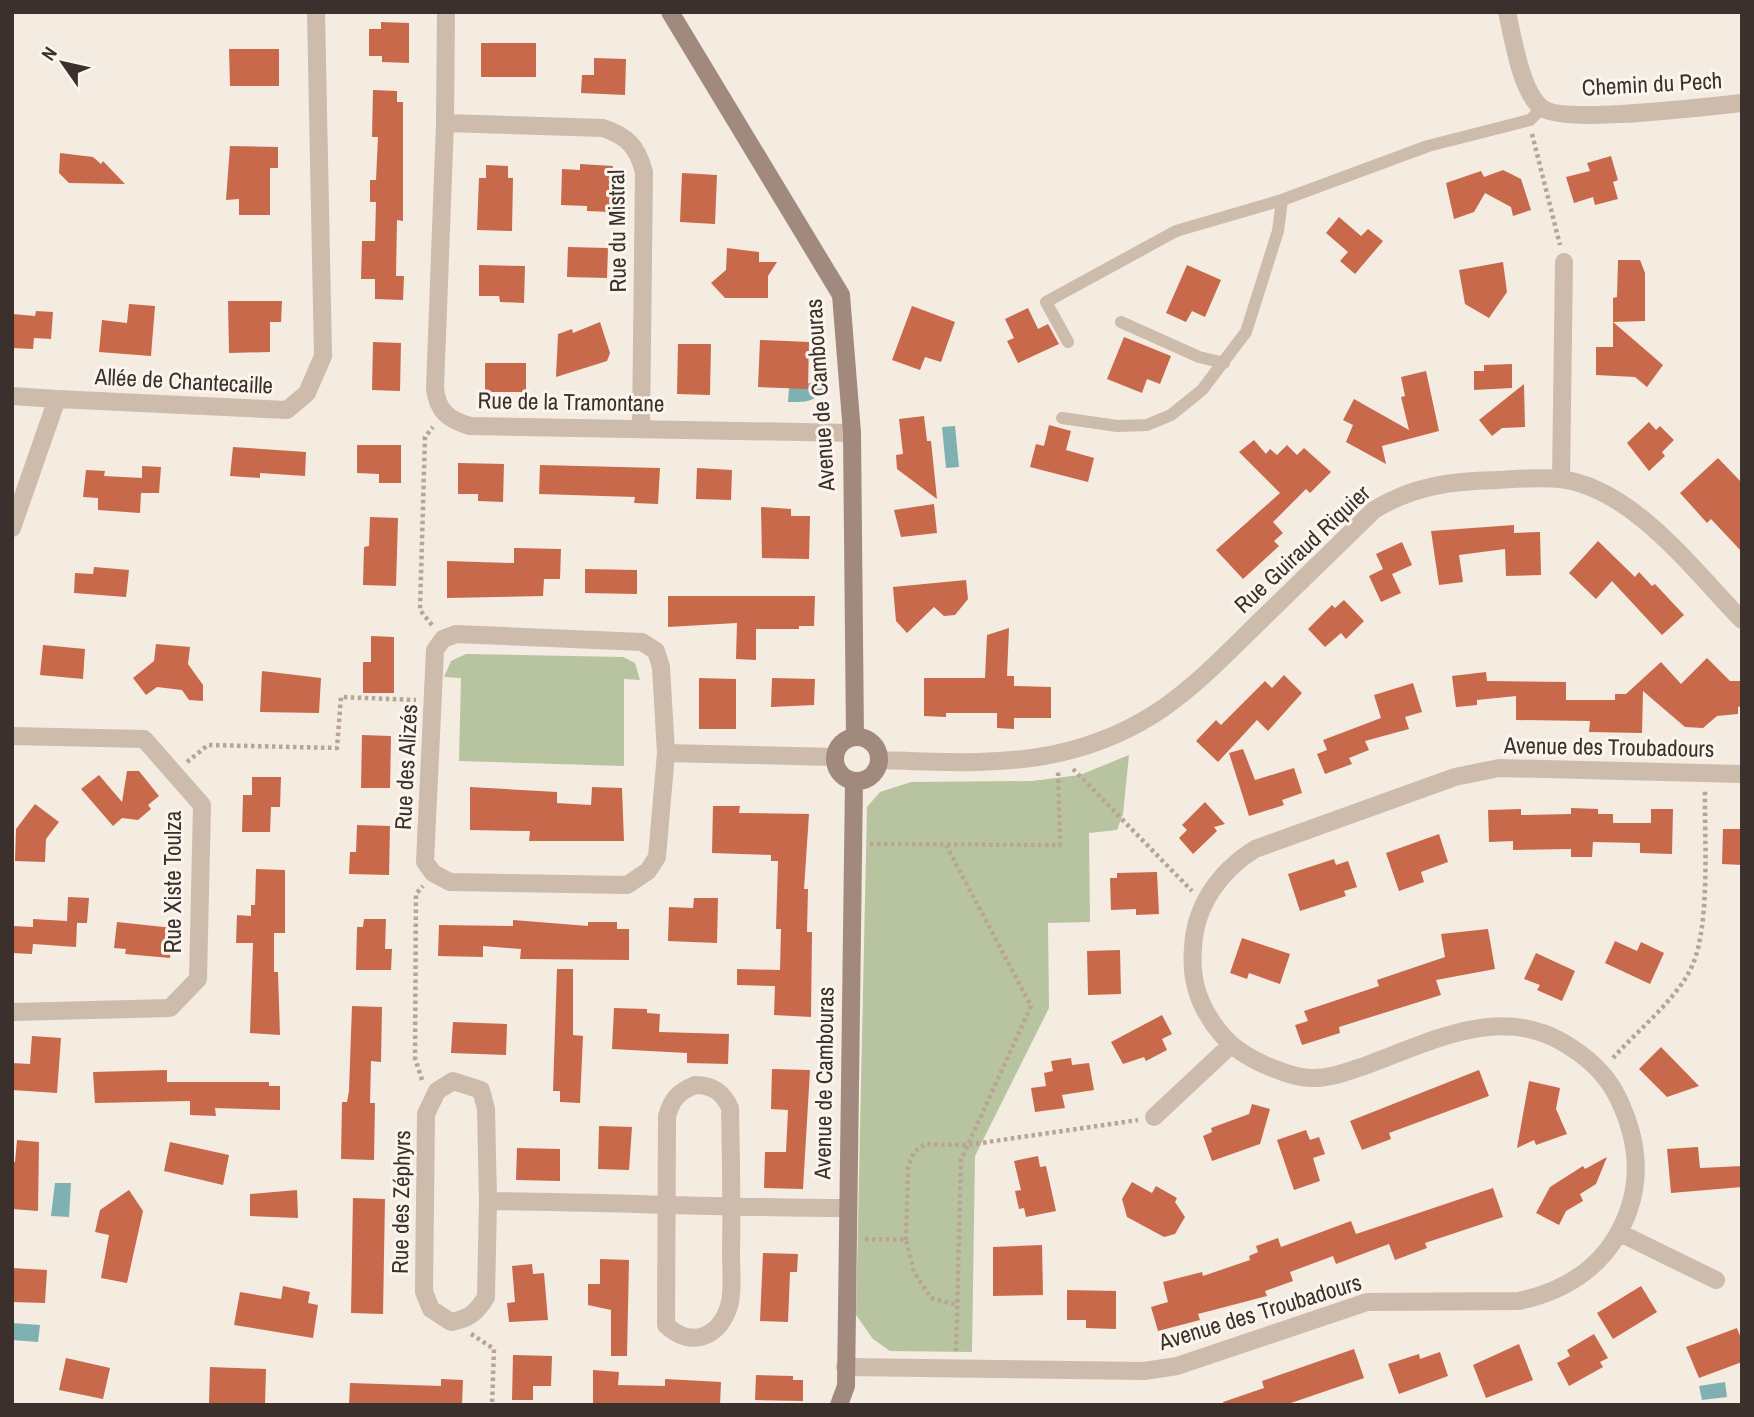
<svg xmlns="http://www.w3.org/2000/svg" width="1754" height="1417" font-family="'Archivo Narrow',sans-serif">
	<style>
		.green { fill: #b8c4a0 }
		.water { fill: #7fb0b2 }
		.building { fill: #c8694b }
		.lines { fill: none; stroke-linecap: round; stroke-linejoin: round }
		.path { stroke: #b9a596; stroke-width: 4.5; stroke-dasharray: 3.5 3.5; stroke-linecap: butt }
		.lane { stroke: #cdbbac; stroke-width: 12 }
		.street { stroke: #cdbbac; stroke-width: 18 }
		.secondary { stroke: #a18a7d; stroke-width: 18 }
		.labels { text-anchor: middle; stroke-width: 6; stroke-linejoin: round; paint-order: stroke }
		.street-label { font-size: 23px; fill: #3b302b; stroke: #fbf5ee }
	</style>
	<rect width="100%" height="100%" fill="#f4ebe1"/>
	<!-- green -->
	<path class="green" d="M466,654L623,657L635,663L640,680L624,679V766L459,761L461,678L444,677L451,661Z
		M1129,755L1123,814L1117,830L1089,833L1090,922L1048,923L1049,1008L975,1156L972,1352L890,1351L873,1339L856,1315L867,807L880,792L911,782L1032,781L1080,775Z"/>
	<!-- water -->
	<path class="water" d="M814,382L823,389C815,403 803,402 788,402L789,388Z
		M955,426L959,467L946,468L942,427Z
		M55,1183H71L69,1217L51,1216Z
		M12,1323L40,1325L38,1342L12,1340Z
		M1725,1382L1727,1397L1702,1400L1699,1386Z"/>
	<!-- building -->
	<path class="building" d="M381,22L409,23V63L382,62V56H369V29H381Z
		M481,43H536V77H481Z
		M229,49H279V86H230Z
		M594,58L626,59L625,95L581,93L582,75H594Z
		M373,90L397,91V102H403V221L397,220L396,276H404L403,300L375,299V279H361L362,241H375L376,202H370V180H376L378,137H372Z
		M230,146L278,147V168H270V215H239V199L226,200Z
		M60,153L93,157L101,164L103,161L125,184L69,183L59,173Z
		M1611,156L1618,180L1613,182L1618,199L1595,205L1593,197L1574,203L1566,177L1590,171L1587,163Z
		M580,164L613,166L611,212L587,211V206L561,205L562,169L580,170Z
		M486,165L508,166V178H513L512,231L477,230L479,178H486Z
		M1503,170L1521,179L1531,210L1513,216L1511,207L1485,193L1474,212L1454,219L1446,183L1481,171L1484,177Z
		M682,173L717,175L715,224L680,222Z
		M1339,217L1361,236L1368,229L1383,241L1355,274L1340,261L1348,252L1326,233Z
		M568,247L608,248L607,278L567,277Z
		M727,248L759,252V262H777L768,276V298H725L711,283L726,270Z
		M1618,260H1640L1645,273V321L1613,322V298L1617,297Z
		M1503,262L1507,292L1489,318L1465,304L1459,270Z
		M479,265L525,266L524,303L500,302L499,296H479Z
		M1187,265L1221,280L1205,317L1192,311L1186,322L1166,313Z
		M228,301H282L281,322H270V352L229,353Z
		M129,304L155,306L151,356L99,352L102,320L127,323Z
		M912,306L955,322L941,362L925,357L920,370L892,360Z
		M1028,308L1038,329L1048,324L1059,344L1018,363L1007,341L1014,338L1005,319Z
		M36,311L53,312L51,339L34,338L33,349L12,348V314L35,316Z
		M600,322L610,353L607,361L556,377L558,334L572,329L573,333Z
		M1613,322L1663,365L1647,387L1635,377L1596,375V347H1613Z
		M1124,337L1171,356L1160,384L1147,379L1142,393L1107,379Z
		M760,340L809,342L808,389L758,387Z
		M373,342L401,343L400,391L372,390Z
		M678,344H711L710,395L677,394Z
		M485,363H526V392H485Z
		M1512,364V388L1474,390V371H1484V365Z
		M1426,371L1439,431L1382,446L1386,464L1346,442L1353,425L1343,420L1354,399L1409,430L1401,397L1405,396L1401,377Z
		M1524,384L1525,427L1502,428L1492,436L1479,420Z
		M924,416L927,441H931L937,499L897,469L896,455L903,454L899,419Z
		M1649,422L1656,430L1660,426L1674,440L1662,452L1665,456L1649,471L1627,443Z
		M1049,425L1071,431L1066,450L1094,458L1088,482L1030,467L1036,444L1044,446Z
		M1254,440L1266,454L1270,449L1277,455L1287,445L1297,455L1304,448L1331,472L1310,493L1306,489L1273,522L1283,533L1274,541L1279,546L1243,579L1216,550L1280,493L1239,452Z
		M357,445H401V483H379V474L357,473Z
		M233,447L306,452L305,476L260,473V478L230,476Z
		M1718,458L1742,483V552L1711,519L1707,523L1680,493Z
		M458,463L504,464L503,502L478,501V494H458Z
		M540,465L660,468L658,504L634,503L635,497L539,494Z
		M142,466L161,467L159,493H141L140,513L98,510V498L83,497L86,470L105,471L104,476L142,478Z
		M697,468L732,470L731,500L696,499Z
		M934,504L937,533L901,537L894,510Z
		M761,507L791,509V516H810L809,559L762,558Z
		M370,517L398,518L396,586L363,585L364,547L369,546Z
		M1514,525V533L1540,532L1541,575L1506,576L1505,549L1459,555L1463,582L1439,585L1431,531Z
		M1598,541L1635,577L1639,572L1652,586L1655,584L1684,615L1662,635L1612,581L1596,599L1569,573Z
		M1402,542L1412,565L1392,574L1401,593L1381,602L1369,576L1383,569L1376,554Z
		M514,548L561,549L560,579H544L543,596L447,598V561L514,563Z
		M94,567L129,570L126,597L74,593L75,573L93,574Z
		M585,569L637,570V594L585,593Z
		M966,580L968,599L955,615L944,616L934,607L907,633L896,621L893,587Z
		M668,596H815L814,626H799V629H756V660L736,659L737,623L668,627Z
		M1344,600L1364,621L1346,639L1341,633L1325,647L1308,629L1332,605L1335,608Z
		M1009,628L1007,676H1014V686L1051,687V718H1014V729L997,728V713H946V717L924,716V678H985L987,635Z
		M371,636L394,637V693H363V662H371Z
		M156,644L190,647L188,664L203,685V701L189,700L182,690L157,687L146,695L133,678L154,661Z
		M43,645L85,649L83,679L40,675Z
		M1707,658L1730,681H1742V706L1738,707V714L1717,716L1703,728L1685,727L1643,691L1642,733L1589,732L1590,721L1516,720V696L1477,700V705L1456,707L1452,676L1486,672L1487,681L1566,682V700H1615V694H1626L1661,662L1681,684Z
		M262,671L321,678L319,713L260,712Z
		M1284,675L1302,693L1268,731L1257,720L1218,762L1196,741L1216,720L1221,725L1265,681L1272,688Z
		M699,678L736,679V729H699Z
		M772,678L815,679L814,705L771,707Z
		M1413,683L1422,712L1405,717L1409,729L1365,741L1369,750L1349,758L1352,764L1325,774L1317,754L1327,750L1323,740L1381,718L1374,695Z
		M362,735L391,736L390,788H361Z
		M1243,749L1255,780L1294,768L1302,793L1282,800L1284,805L1249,816L1229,753Z
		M127,771H139L159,796L148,805L151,809L138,820L122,818L113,826L81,789L99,775L122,802Z
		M252,777H281L280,807H271L270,832H242L243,795H252Z
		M470,787L557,792V803L591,805L592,787L622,788L624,841H529L530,831L470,830Z
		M1205,802L1225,824L1214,827L1217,831L1193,854L1179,838L1187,830L1182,825Z
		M35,804L59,822L46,839L45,862L15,861L16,829Z
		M713,806H740L739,813L809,814L804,889H808L807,932H812L811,1017L774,1015L775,986L737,985V969L780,970L781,929H776L778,861H771V855L712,853Z
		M1571,808L1598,809V814H1613V823H1651V809H1673L1672,854L1640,853V843L1593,842L1592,857H1571V849L1513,850V841L1489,842L1488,810L1521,809V815L1571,814Z
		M357,825L390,826L389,875L349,874L350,852H356Z
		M1723,829H1742V865L1722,864Z
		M1439,834L1448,862L1421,872L1424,882L1399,891L1386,853Z
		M1334,859L1336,865L1348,861L1357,887L1344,891L1346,896L1300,911L1288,874Z
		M256,869L285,870V933H274V972H278L280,1035L250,1033L253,943H236L237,915L251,916V905H255Z
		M1157,872L1159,914L1136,915V909L1111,910L1110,878H1117V873Z
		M68,897L89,898L87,923H77L76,947L33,944L32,954L12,953V926L33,927V919L67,921Z
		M694,898H718L717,943L668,941L669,907L693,908Z
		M364,919H386L385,949H392L391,970H356L357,927H363Z
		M513,920L588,926V922H617V929H629V960L520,959L521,949L483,946V957L438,956L439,925L513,926Z
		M117,922L173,928L170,958L125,954L126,949L114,948Z
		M1488,929L1495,969L1436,980L1441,995L1339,1027L1340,1033L1302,1045L1295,1025L1308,1021L1304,1011L1379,986L1377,980L1445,957L1441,934Z
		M1242,938L1290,954L1280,984L1249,973L1247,979L1230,973Z
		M1615,941L1637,951L1641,942L1664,953L1650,984L1605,963Z
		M1120,950L1121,994L1088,995L1087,951Z
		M1536,953L1575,971L1562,1001L1537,990L1540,985L1524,979Z
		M557,969H573V1035L583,1036L580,1103L560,1102V1091H553Z
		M352,1006L382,1007L381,1062L371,1061L370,1103H375L374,1160L341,1159L342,1102H347L349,1091Z
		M614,1008L647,1009V1013L660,1014L659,1032L729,1034L728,1064L687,1063V1053L612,1049Z
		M1162,1015L1172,1034L1162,1039L1167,1050L1146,1061L1144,1057L1123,1064L1111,1042Z
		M453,1022L507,1024L506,1055L451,1053Z
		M32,1036L61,1038L57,1093L12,1090V1063L30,1064Z
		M1661,1047L1699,1086L1667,1097L1639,1069Z
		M1071,1058L1072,1065L1089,1063L1094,1090L1062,1095L1065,1108L1035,1112L1031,1088L1046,1086L1044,1073L1053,1071L1051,1061Z
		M772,1069L810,1070L803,1189L764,1188L765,1152H786L788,1110L771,1109Z
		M167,1070V1082H269V1086H280V1110L215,1108L216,1116L190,1115V1101L95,1103L93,1072Z
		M1479,1070L1489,1096L1389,1133L1391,1139L1362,1150L1350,1121Z
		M1529,1081L1560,1088L1556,1109L1567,1134L1536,1145L1534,1140L1517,1148Z
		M1252,1104L1270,1109L1260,1144L1212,1161L1203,1136L1212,1132L1211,1128L1249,1114Z
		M599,1126L632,1127L629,1170L598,1169Z
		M1306,1130L1310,1140L1319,1137L1325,1154L1313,1158L1320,1181L1294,1190L1277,1140Z
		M17,1140L39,1142L38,1211L12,1209V1162H15Z
		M170,1142L229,1155L223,1185L164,1171Z
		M1698,1147L1700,1168L1742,1166V1187L1671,1193L1667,1149Z
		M517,1148L560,1149V1181L516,1180Z
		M1038,1156L1040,1167L1046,1166L1056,1211L1026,1217L1024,1208L1019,1209L1015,1191L1021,1190L1014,1161Z
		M1607,1157L1596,1184L1580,1194L1583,1201L1566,1211L1559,1225L1536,1213L1550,1187L1583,1166L1585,1169Z
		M1132,1182L1152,1193L1156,1186L1177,1198L1175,1202L1185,1217L1175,1234L1164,1237L1127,1217L1122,1199Z
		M1493,1188L1503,1217L1425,1243L1427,1248L1395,1260L1389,1244L1336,1264L1333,1256L1290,1272L1293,1281L1265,1291L1267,1296L1198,1314L1200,1320L1158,1331L1151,1307L1168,1302L1163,1282L1202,1272L1203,1276L1250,1260L1249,1256L1258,1252L1256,1246L1278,1238L1281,1247L1351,1221L1356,1234Z
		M129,1190L143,1211L127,1283L101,1278L109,1235L95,1232L100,1210Z
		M297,1190L298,1218L250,1216V1194Z
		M353,1198L385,1199L383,1314L351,1313Z
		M1042,1245L1043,1295L993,1296V1247Z
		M763,1253L798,1254L797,1272H790L788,1322L760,1321Z
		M600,1259L629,1260L627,1356H611V1310L588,1305V1284H600Z
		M532,1264L533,1274L544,1273L548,1320L509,1322L507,1303L515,1302L512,1266Z
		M12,1268L47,1270L45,1303L12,1302Z
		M283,1286L310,1292L308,1303L318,1305L313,1338L234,1325L240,1292L281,1299Z
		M1641,1286L1657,1312L1613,1339L1597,1313Z
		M1067,1290L1116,1291V1329L1086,1328V1320H1067Z
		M1737,1328L1742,1341V1362L1699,1378L1686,1347Z
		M1594,1334L1608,1358L1600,1362L1603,1367L1569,1386L1557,1363L1570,1356L1567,1350Z
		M1519,1344L1533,1380L1486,1398L1473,1365Z
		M1354,1349L1364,1378L1285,1405H1224L1223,1402L1264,1388L1262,1381Z
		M1440,1352L1448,1376L1399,1394L1388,1364L1419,1354L1420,1359Z
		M513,1355L552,1356L551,1386H533V1400H512Z
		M66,1358L110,1368L103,1399L59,1390Z
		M210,1367L266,1369L265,1405H209Z
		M593,1370L619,1372L618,1385L665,1386V1379L721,1382L720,1405H593Z
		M756,1375L793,1376V1380H803V1401L755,1400Z
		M441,1379L463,1380L462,1405H349L350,1383L441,1386Z"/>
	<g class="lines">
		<!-- path -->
		<path class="path" d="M1532,134L1560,245
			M432,625L420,610L425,437L433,427
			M187,762L208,745L337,748L341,697L416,700
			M1073,769L1192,891
			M870,844L1060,845L1058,770
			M946,845L1031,1006L961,1160L956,1352
			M1613,1058C1637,1031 1670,1005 1688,974C1712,935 1704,837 1705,789
			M422,1080L415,1058L416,894L423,886
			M865,1239L906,1240L914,1272L931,1298L957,1305
			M906,1240L908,1167L914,1152L925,1144L967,1145L1138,1120
			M471,1334L494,1349L492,1405"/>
		<!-- lane -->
		<path class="lane" d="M1121,322L1199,357L1224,363
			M1068,342L1046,302L1176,231L1282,200L1428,146L1530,120L1542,108
			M1062,418L1117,426L1147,425L1171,415L1202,390L1246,332L1278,231L1282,200"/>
		<!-- street -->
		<path class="street" d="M446,12L445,123L435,388C437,411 449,420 470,426L852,433
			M1507,12C1513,37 1521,93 1542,108C1564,125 1709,106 1742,103
			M445,123L603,128C627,136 637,146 644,172L641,428
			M12,396L57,399
			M1561,479L1564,262
			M12,528L57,399L287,410L307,393L323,356L316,12
			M12,736L144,739L202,805L198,979L170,1008L12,1012
			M666,753L657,857L648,871L627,885L450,882L433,873L425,862L435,650L443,639L456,634L642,642L656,651L661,667L666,753L835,757
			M879,760C937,762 1002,766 1059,753C1152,732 1195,685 1260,621C1298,584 1336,547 1374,510C1413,486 1451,481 1496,480C1517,479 1540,477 1560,479C1633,488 1693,570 1742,620
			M695,1085C712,1085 723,1092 730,1108C731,1157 732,1205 731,1254C731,1269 733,1288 730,1302C722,1336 692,1350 666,1325L667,1116C672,1099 678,1092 695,1085Z
			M1154,1117L1231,1045
			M488,1201L486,1297C477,1312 469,1319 451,1322L431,1309L424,1292L426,1114L437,1091L453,1081L481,1090L486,1109L488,1201C608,1202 728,1208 848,1208
			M1620,1233L1716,1280
			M845,1367L1144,1371L1177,1366L1367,1302L1519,1301C1570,1290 1610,1262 1628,1212C1643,1171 1635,1131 1616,1094C1604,1071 1586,1056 1564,1043C1500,1004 1430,1042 1367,1065C1349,1071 1330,1079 1310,1078C1294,1077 1280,1071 1265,1065C1248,1057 1234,1049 1222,1035C1200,1009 1190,982 1193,948C1195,905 1220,871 1255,849L1455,777L1499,768L1742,774"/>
		<!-- secondary -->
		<path class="secondary" d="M670,12L841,295L852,433L855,737
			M835 759a22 22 0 1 1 44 0a22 22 0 1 1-44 0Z
			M839,1405L846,1386L854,781"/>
	</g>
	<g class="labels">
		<!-- street labels -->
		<g class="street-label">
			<text transform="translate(1652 84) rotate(-3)" y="8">Chemin du Pech</text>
			<text transform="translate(617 231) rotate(-91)" y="8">Rue du Mistral</text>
			<text transform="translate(184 381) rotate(3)" y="8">Allée de Chantecaille</text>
			<text transform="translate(820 395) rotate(-94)" y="8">Avenue de Cambouras</text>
			<text transform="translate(571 402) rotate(1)" y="8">Rue de la Tramontane</text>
			<text transform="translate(1302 549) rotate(-43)" y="8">Rue Guiraud Riquier</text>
			<text transform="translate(1609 747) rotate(1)" y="8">Avenue des Troubadours</text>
			<text transform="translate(406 767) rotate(-87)" y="8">Rue des Alizés</text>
			<text transform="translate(173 882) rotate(-90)" y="8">Rue Xiste Toulza</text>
			<text transform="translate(824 1083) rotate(-89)" y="8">Avenue de Cambouras</text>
			<text transform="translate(401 1202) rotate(-89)" y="8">Rue des Zéphyrs</text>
			<text transform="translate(1260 1312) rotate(-17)" y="8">Avenue des Troubadours</text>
		</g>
	</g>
	<!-- border -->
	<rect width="1754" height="1417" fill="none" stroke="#3b302b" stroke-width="28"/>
	<!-- north arrow -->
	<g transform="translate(63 63) rotate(304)" stroke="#fbf5ee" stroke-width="5" paint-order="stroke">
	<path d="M0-5L12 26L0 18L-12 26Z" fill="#3b302b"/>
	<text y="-10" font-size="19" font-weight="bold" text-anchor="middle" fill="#3b302b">N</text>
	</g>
</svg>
